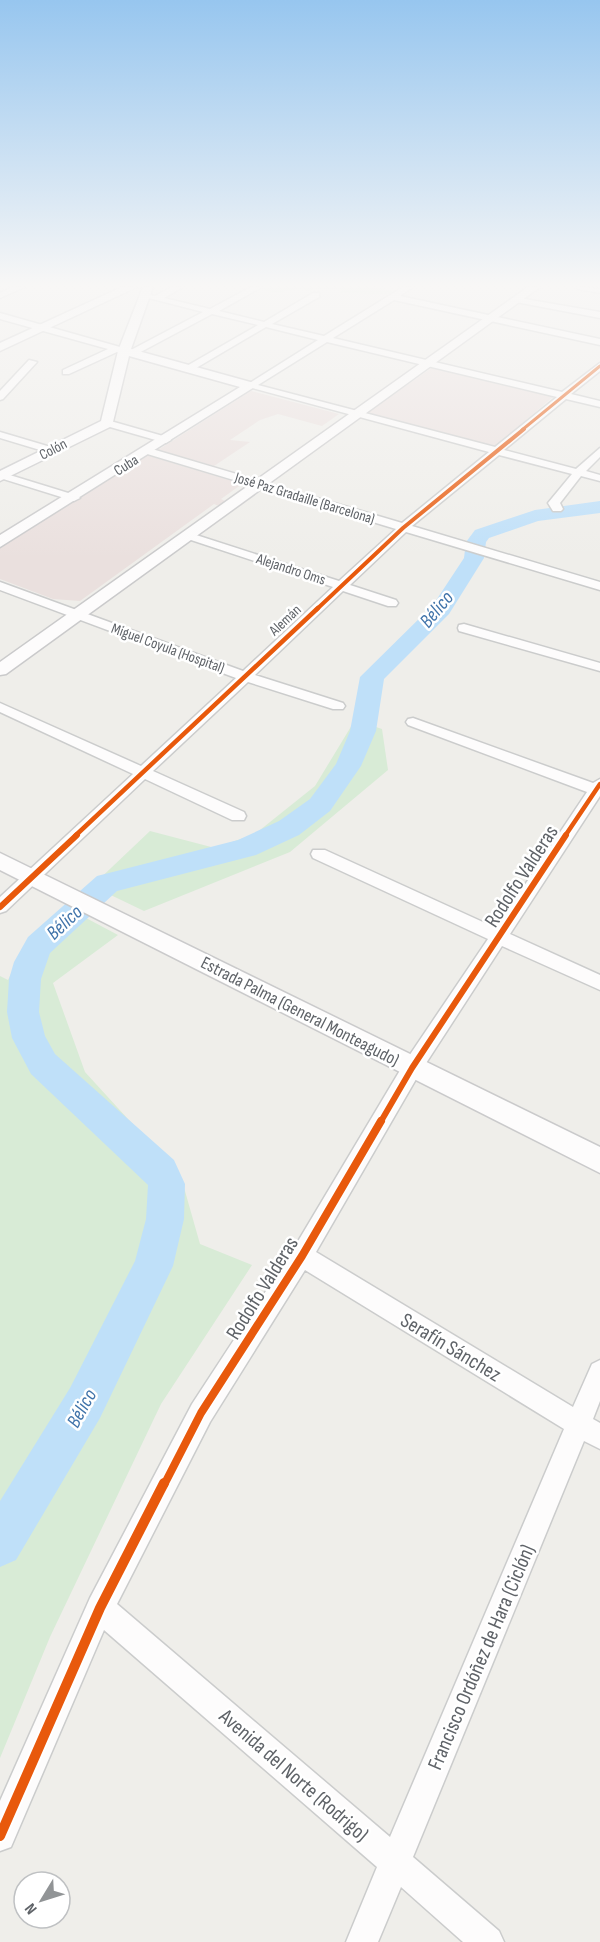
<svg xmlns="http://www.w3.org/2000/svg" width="600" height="1942" font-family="'Sofia Sans Condensed',sans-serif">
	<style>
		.medical { fill: #eae0de }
		.green { fill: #d8ebd6 }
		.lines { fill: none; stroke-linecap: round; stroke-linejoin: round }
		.river { fill: #bfe0f9; fill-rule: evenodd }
		.street-casing { stroke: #cbcccc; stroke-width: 3 }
		.secondary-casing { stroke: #cacacb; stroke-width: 3 }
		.street { fill: #fdfcfc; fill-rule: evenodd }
		.secondary { fill: #fdfcfc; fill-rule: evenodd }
		.cycleway-far5-casing { stroke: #fff; stroke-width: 4.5 }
		.cycleway-far4-casing { stroke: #fff; stroke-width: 6 }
		.cycleway-far3-casing { stroke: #fff; stroke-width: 8 }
		.cycleway-far2-casing { stroke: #fff; stroke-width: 10 }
		.cycleway-far1-casing { stroke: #fff; stroke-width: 11 }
		.cycleway-casing { stroke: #fff; stroke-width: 14 }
		.cycleway-far5 { stroke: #e8590c; stroke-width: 3 }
		.cycleway-far4 { stroke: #e8590c; stroke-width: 4 }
		.cycleway-far3 { stroke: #e8590c; stroke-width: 4.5 }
		.cycleway-far2 { stroke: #e8590c; stroke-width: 6 }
		.cycleway-far1 { stroke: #e8590c; stroke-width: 8 }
		.cycleway { stroke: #e8590c; stroke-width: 10 }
		.labels { text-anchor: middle; stroke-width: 5; stroke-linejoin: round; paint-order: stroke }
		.far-street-label { font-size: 15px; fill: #5f6368; stroke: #fff }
		.street-label { font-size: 18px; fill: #5f6368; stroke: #fff }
		.water-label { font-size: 20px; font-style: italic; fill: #4174aa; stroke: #fff }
		.near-street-label { font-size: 21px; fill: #5f6368; stroke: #fff }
	</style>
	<rect width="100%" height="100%" fill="#efeeea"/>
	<!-- medical -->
	<path class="medical" d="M433,367L554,396L495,447L367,413Z
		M251,391L339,414L322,426L278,414L260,420L230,440L250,442L214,466L158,450Z
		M146,455L242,484L221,499L225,501L219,506L214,504L80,601L53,599L0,579V548Z"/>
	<!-- green -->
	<path class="green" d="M266,287H375L395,292L391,294L341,293V289H313L311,292L302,288L277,293L263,290Z
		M355,720L382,729L388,770L290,852L144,911L92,886L150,831L215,848L255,834L315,786Z
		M69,909L118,935L53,983L85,1072L181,1177L200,1244L252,1265L161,1404L50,1637L0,1758V976L8,980L28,939Z"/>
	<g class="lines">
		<!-- river -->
		<path class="river" d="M600,501V513L538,521L489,538L486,542L484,558L449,614L384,679L376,731L361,766L330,811L299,835L256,855L117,891L50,953L41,979L39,1012L45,1036L55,1054L174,1160L185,1184L184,1219L173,1266L100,1418L16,1560L0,1567V1501L70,1388L135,1261L146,1219L148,1185L31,1074L12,1038L7,1012L9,979L14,962L28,937L97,876L238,840L279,821L310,799L336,764L350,731L360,677L433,605L464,558L466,542L475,530L535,510Z"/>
		<defs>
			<path id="street" d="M13,287H25L0,298V293Z
				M172,287H183L164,298L210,309L251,287H262L219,311L264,322L313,293H319V297L272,324L324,336L403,287H413L400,296L600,339V345L394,300L333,338L562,392L600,363V371L571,394L600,401V407L566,399L504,450L576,469L600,448V457L586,471L600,475V481L581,476L560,503L563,509L561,511H553L548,503L572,474L499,455L412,526L600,582V590L406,532L350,585L396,600L398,603L396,606H388L343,591L255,675L343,703L345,706L343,709H333L248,682L153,771L244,812L246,816L244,820H232L145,779L6,911L0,913V897L133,774L0,712V703L141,766L236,678L0,590V582L243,671L333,587L185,538V534H193L339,581L396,529L144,453V449H152L402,523L489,452L245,386L318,340L266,327L191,371H185V367L258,325L212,314L135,355H129V351L203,312L141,296L145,294L155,296ZM327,342L557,397L495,447L258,385Z
				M577,287L600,289V293L578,289Z
				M519,298L600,312V318L516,302L515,300Z
				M0,313L127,349L128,351L124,354L117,352L69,374H63V370L108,349L0,319Z
				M29,360L37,362L3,399L0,400V391Z
				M107,420L170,438L171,440L166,443L103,425V421Z
				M0,432L54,448L55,450L50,453L0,438Z
				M0,472L78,496L80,498L74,501L0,478Z
				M464,624L600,663V671L459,631L458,628L459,625Z
				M413,718L593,783L600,779V796L510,934L600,975V990L502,946L419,1074L316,1252L573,1407L592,1364L600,1360V1401L593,1419L600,1423V1449L584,1441L413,1857L499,1931L504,1942H463L401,1887L378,1942H346L377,1867L104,1630L11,1847L0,1851V1801L90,1598L192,1404L294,1248L405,1062L488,939L313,858L311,854L313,850H325L496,928L587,792L408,725L406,722L408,719ZM305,1270L564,1429L390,1837L117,1604L210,1422Z"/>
			<path id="secondary" d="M122,287H137L0,351V343Z
				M143,287H153L131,349L254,383L256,386L0,547V535L240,387L129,356L112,426L0,481V471L101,421L118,351Z
				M528,287H540L6,674L0,675V662Z
				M0,853L600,1147V1173L0,870Z"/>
		</defs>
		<!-- street casing -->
		<use href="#street" class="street-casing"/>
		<!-- secondary casing -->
		<use href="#secondary" class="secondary-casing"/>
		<!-- street -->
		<use href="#street" class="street"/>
		<!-- secondary -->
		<use href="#secondary" class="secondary"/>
		<defs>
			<path id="cycleway-far5" d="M522,430L600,366"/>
			<path id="cycleway-far4" d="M316,610L403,528L524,429"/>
			<path id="cycleway-far3" d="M75,836L318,608
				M565,836L600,784"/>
			<path id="cycleway-far2" d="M0,907L77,835
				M380,1123L412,1068L566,835"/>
			<path id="cycleway-far1" d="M164,1485L201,1413L302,1256L381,1121"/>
			<path id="cycleway" d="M0,1836L100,1608L164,1483"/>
		</defs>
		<!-- cycleway-far5 casing -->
		<use href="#cycleway-far5" class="cycleway-far5-casing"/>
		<!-- cycleway-far4 casing -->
		<use href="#cycleway-far4" class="cycleway-far4-casing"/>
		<!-- cycleway-far3 casing -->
		<use href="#cycleway-far3" class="cycleway-far3-casing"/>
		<!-- cycleway-far2 casing -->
		<use href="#cycleway-far2" class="cycleway-far2-casing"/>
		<!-- cycleway-far1 casing -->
		<use href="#cycleway-far1" class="cycleway-far1-casing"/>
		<!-- cycleway casing -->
		<use href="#cycleway" class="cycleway-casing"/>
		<!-- cycleway-far5 -->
		<use href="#cycleway-far5" class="cycleway-far5"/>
		<!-- cycleway-far4 -->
		<use href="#cycleway-far4" class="cycleway-far4"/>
		<!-- cycleway-far3 -->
		<use href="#cycleway-far3" class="cycleway-far3"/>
		<!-- cycleway-far2 -->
		<use href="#cycleway-far2" class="cycleway-far2"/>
		<!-- cycleway-far1 -->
		<use href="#cycleway-far1" class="cycleway-far1"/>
		<!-- cycleway -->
		<use href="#cycleway" class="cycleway"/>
	</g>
	<!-- sky -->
	<linearGradient id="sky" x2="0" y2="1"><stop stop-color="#97c6ef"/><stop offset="0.51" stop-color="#f8f7f6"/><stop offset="1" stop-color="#f8f7f6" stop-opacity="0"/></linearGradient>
	<rect width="600" height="559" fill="url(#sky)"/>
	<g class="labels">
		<!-- far-street labels -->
		<g class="far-street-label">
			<text transform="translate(53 449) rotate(-27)" y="5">Colón</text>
			<text transform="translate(126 465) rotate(-32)" y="5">Cuba</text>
			<text transform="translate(305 498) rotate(17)" y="5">José Paz Gradaille (Barcelona)</text>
			<text transform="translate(291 569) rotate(18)" y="5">Alejandro Oms</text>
			<text transform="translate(285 620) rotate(-43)" y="5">Alemán</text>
			<text transform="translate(168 648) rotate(20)" y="5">Miguel Coyula (Hospital)</text>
		</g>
		<!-- street labels -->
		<g class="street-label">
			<text transform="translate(300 1011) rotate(27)" y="6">Estrada Palma (General Monteagudo)</text>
		</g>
		<!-- water labels -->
		<g class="water-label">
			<text transform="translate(436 609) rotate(-50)" y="7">Bélico</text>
			<text transform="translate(64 922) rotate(-43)" y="7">Bélico</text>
			<text transform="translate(81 1408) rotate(-61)" y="7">Bélico</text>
		</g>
		<!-- near-street labels -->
		<g class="near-street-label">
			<text transform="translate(521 876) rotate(-57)" y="7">Rodolfo Valderas</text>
			<text transform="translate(262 1288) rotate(-58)" y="7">Rodolfo Valderas</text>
			<text transform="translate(451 1347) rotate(31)" y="7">Serafín Sánchez</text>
			<text transform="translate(481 1657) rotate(-67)" y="7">Francisco Ordóñez de Hara (Ciclón)</text>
			<text transform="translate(294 1775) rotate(41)" y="7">Avenida del Norte (Rodrigo)</text>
		</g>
	</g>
	<!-- north arrow -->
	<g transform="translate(42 1900) rotate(232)"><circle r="28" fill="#ffffff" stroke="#bfc1c3" stroke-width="1.5"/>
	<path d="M0-4.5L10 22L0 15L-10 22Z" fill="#919496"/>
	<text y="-9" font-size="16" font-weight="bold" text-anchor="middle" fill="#5f6368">N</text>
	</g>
</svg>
